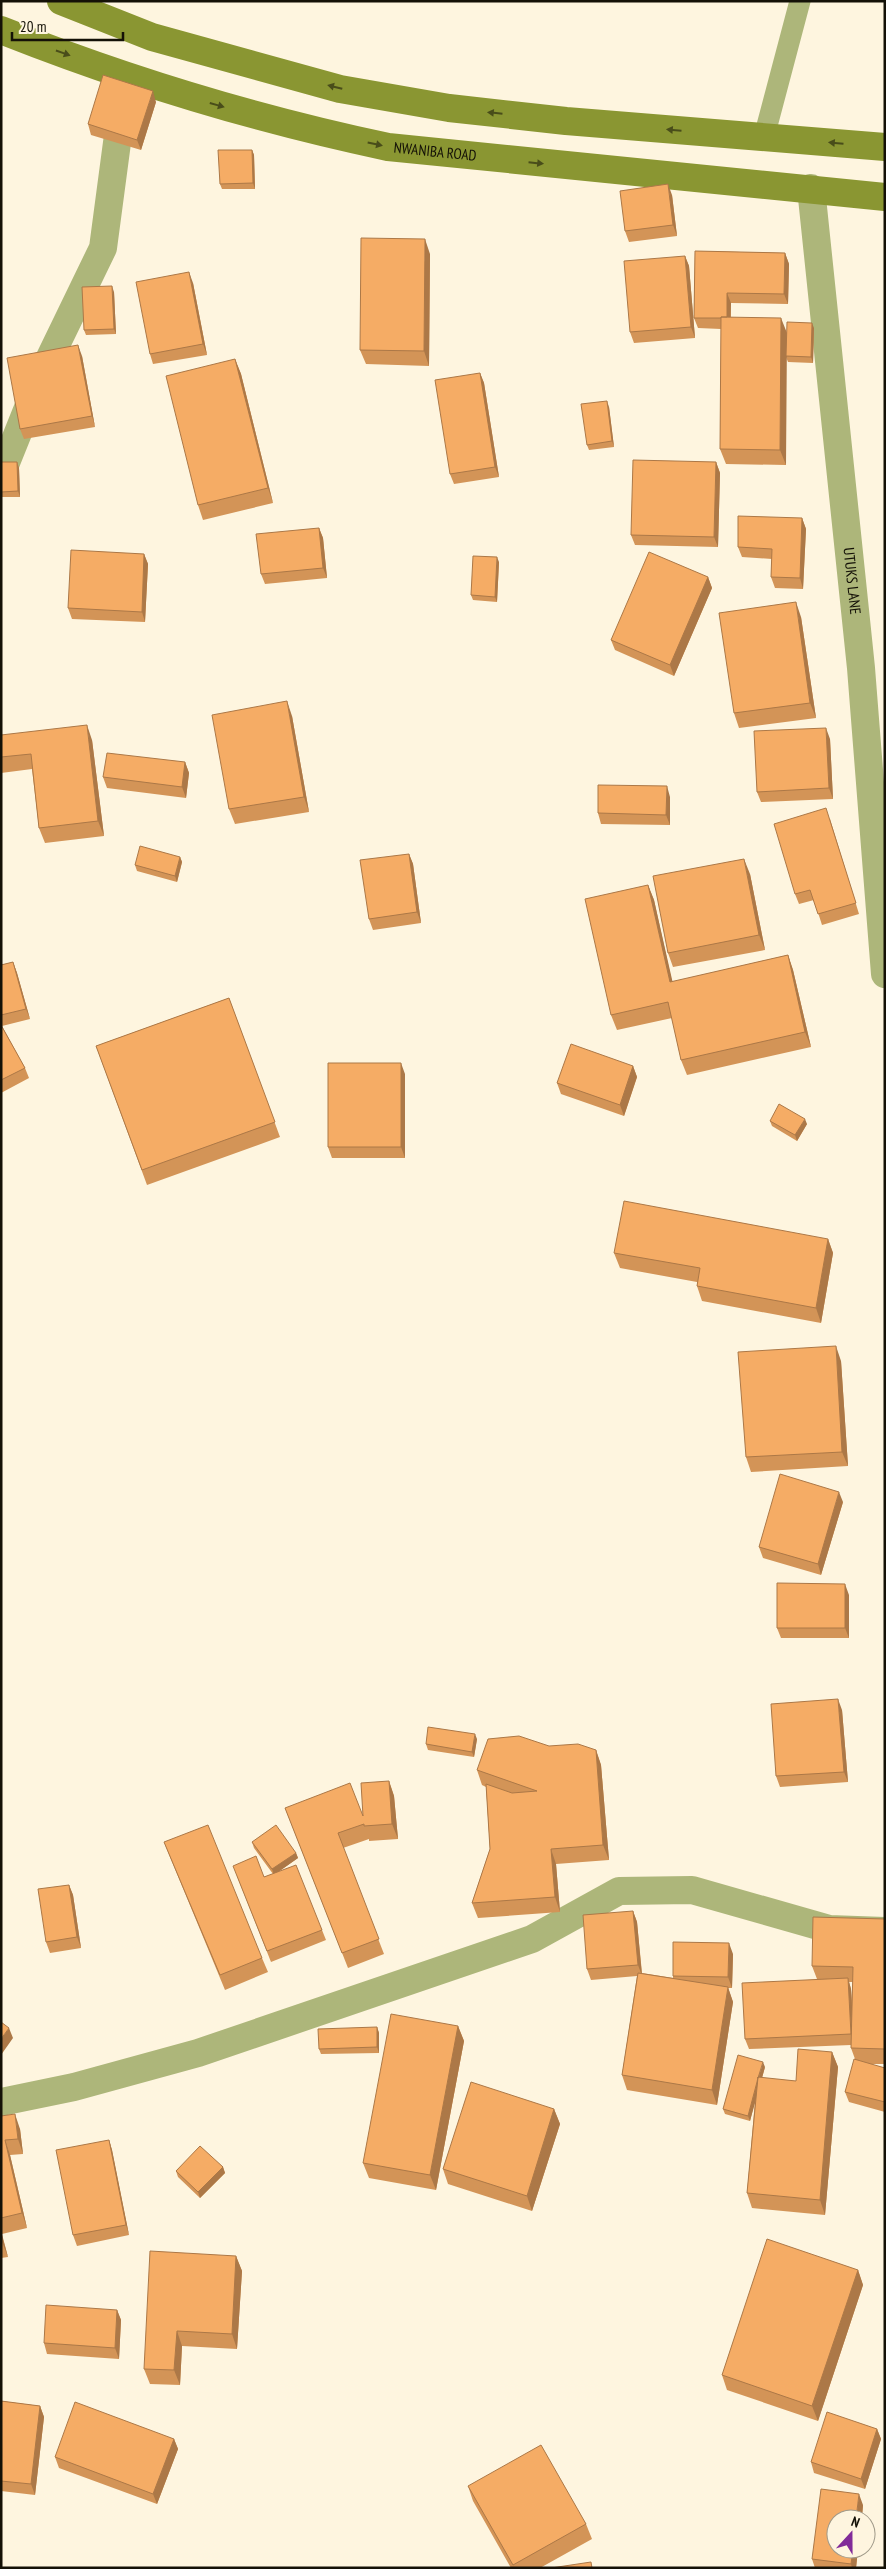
<svg xmlns="http://www.w3.org/2000/svg" width="886" height="2569" font-family="'PT Sans Narrow',sans-serif">
	<style>
		.lines { fill: none; stroke-linecap: round; stroke-linejoin: round }
		.service { stroke: #adb67a; stroke-width: 21 }
		.minor { stroke: #adb67a; stroke-width: 28 }
		.secondary { stroke: #8a9632; stroke-width: 28 }
		.wall { fill: #d39457; fill-rule: evenodd }
		.shaded-wall { fill: #ac7847 }
		.building { fill: #f5ac65; stroke: #ac7847 }
		.oneway { fill: #494d1a }
		.labels { text-anchor: middle; stroke-width: 4; stroke-linejoin: round; paint-order: stroke }
		.street-label { font-size: 15px; fill: #141107; stroke: #fef5df }
	</style>
	<rect width="100%" height="100%" fill="#fef5df"/>
	<g class="lines">
		<!-- service -->
		<path class="service" d="M764,137L800,1"/>
		<!-- minor -->
		<g class="minor">
			<path id="s1" d="M811,188L861,668L885,974"/>
			<path d="M1,475L40,378L103,248L122,105"/>
			<path d="M1,2102L74,2087L198,2053L532,1939L619,1891L692,1890L829,1929L885,1931"/>
		</g>
		<!-- secondary -->
		<g class="secondary">
			<path d="M61,1L152,37L340,89L449,108L566,121L885,147"/>
			<path id="s2" d="M1,30C127,80 256,119 388,147L885,197"/>
		</g>
	</g>
	<!-- wall -->
	<path class="wall" d="M156,102L141,150L91,135L88,124Z
		M252,150L254,155L255,189H222L220,184Z
		M672,195L677,236L629,242L625,231Z
		M695,251L785,253L789,264L788,304L731,303V317L787,333L814,328L813,363L788,362L786,357V465L726,464L720,449L721,329L698,328L694,318Z
		M430,254L429,366L366,364L360,350Z
		M685,256L689,266L695,338L634,343L630,332Z
		M193,283L207,355L153,364L150,354Z
		M114,292L116,334L86,335L84,330Z
		M82,356L95,427L24,439L20,429Z
		M235,359L241,374L273,503L203,520L198,505Z
		M480,373L484,383L499,477L454,484L450,474Z
		M609,407L614,447L589,450L587,445Z
		M1,462H17L19,468L20,497H1Z
		M716,462L720,473L718,547L635,545L631,535Z
		M802,518L806,529L803,589L775,588L771,577L772,559L742,557L738,547Z
		M319,528L323,538L327,578L265,584L261,574Z
		M144,554L148,564L145,622L72,619L68,608Z
		M499,562L497,602L473,600L471,595Z
		M708,577L712,588L674,676L615,650L611,640Z
		M801,617L816,718L739,728L734,713Z
		M292,716L309,812L235,824L229,809Z
		M1,735L92,740L104,836L45,843L39,828L32,769L1,773Z
		M830,739L833,799L761,802L757,792Z
		M185,762L189,773L186,798L107,788L103,777Z
		M670,797V825L601,824L598,813Z
		M830,819L859,914L822,925L814,900L799,904L795,894Z
		M409,854L413,864L421,923L373,930L369,919Z
		M180,857L182,862L177,882L137,871L135,865Z
		M750,874L765,950L673,967L668,953Z
		M648,885L654,900L672,982L788,955L793,970L811,1047L687,1075L681,1060L672,1018L617,1030L611,1015Z
		M13,962L17,973L30,1019L2,1026L25,1068L29,1078L1,1093V965Z
		M229,998L280,1137L147,1185L96,1046Z
		M633,1066L637,1077L624,1116L561,1094L557,1083Z
		M405,1074V1158H332L328,1147Z
		M770,1121L807,1124L797,1141L772,1126Z
		M828,1239L833,1253L821,1323L702,1301L697,1286V1282L620,1268L614,1253Z
		M841,1361L848,1466L751,1472L746,1457Z
		M843,1502L821,1575L763,1558L759,1547Z
		M849,1595V1638H781L777,1628Z
		M842,1710L848,1782L780,1787L776,1776Z
		M477,1739L474,1757L428,1750L426,1744Z
		M549,1746L596,1750L601,1765L609,1860L556,1864L560,1912L478,1918L472,1903L490,1849L486,1787L482,1785L477,1770Z
		M389,1781L394,1796L398,1839L369,1841V1839L343,1848L384,1954L348,1968L285,1808L363,1816Z
		M164,1842L262,1958L268,1972L225,1990L170,1857Z
		M252,1842L296,1853L298,1858L278,1872L322,1930L326,1940L271,1962L237,1876L264,1877L273,1874L254,1848Z
		M69,1885L73,1895L81,1948L50,1953L46,1942Z
		M633,1911L637,1922L642,1973L673,1978V1976L733,1954L732,1988H728L733,2002L717,2105L627,2090L622,2075L637,1976L591,1980L587,1969Z
		M885,1919V2064H870L885,2068V2112L849,2102L845,2092L855,2059L851,2048V2045L749,2049L745,2039L817,1979L812,1966ZM849,1982H853L852,2001L851,1989Z
		M458,2026L464,2041L436,2190L369,2178L363,2163Z
		M377,2027L379,2033V2053L321,2054L319,2049Z
		M832,2052L838,2067L825,2215L752,2208L747,2193L755,2101L750,2121L725,2114L723,2109L765,2067L762,2078L796,2081Z
		M554,2109L560,2124L532,2211L448,2184L443,2169Z
		M1,2116L20,2129L23,2154L10,2155L27,2228L2,2234L8,2257L1,2258Z
		M109,2140L112,2150L129,2235L77,2246L73,2235Z
		M223,2167L225,2173L200,2198L178,2177L176,2171Z
		M236,2256L242,2271L237,2349L182,2346L180,2385L150,2384L144,2369Z
		M858,2270L863,2285L818,2421L727,2390L722,2375Z
		M117,2310L121,2320L119,2359L47,2354L44,2343Z
		M1,2401L40,2406L44,2417L35,2495L1,2491Z
		M877,2429L881,2439L865,2489L814,2473L811,2462Z
		M174,2439L178,2449L157,2504L59,2468L55,2457Z
		M468,2486L586,2524L592,2539L540,2568H511L473,2501Z
		M863,2505L856,2568H815L812,2559Z"/>
	<!-- shaded-wall -->
	<path class="shaded-wall" d="M153,91L156,102L141,150L137,140Z
		M252,150L254,155L255,189L253,183Z
		M668,184L672,195L677,236L673,225Z
		M425,239L430,254L429,366L424,351Z
		M785,253L789,264L788,304L784,294Z
		M685,256L689,266L695,338L691,327Z
		M189,272L193,283L207,355L203,344Z
		M112,286L114,292L116,334L114,329Z
		M727,293L731,303L730,329L727,318Z
		M781,318L787,333L786,465L780,450Z
		M812,323L814,328L813,363L811,357Z
		M78,345L82,356L95,427L92,416Z
		M235,359L241,374L273,503L268,488Z
		M480,373L484,383L499,477L495,467Z
		M607,401L609,407L614,447L612,441Z
		M17,462L19,468L20,497L18,491Z
		M716,462L720,473L718,547L714,537Z
		M802,518L806,529L803,589L800,578Z
		M319,528L323,538L327,578L323,568Z
		M144,554L148,564L145,622L142,612Z
		M497,557L499,562L497,602L495,597Z
		M708,577L712,588L674,676L670,665Z
		M796,602L801,617L816,718L810,703Z
		M287,701L292,716L309,812L304,797Z
		M87,725L92,740L104,836L98,821Z
		M826,728L830,739L833,799L829,788Z
		M185,762L189,773L186,798L182,787Z
		M667,786L670,797V825L666,815Z
		M409,854L413,864L421,923L417,912Z
		M180,857L182,862L177,882L175,876Z
		M744,859L750,874L765,950L759,935Z
		M648,885L654,900L676,997L670,982Z
		M788,955L793,970L811,1047L805,1032Z
		M13,962L17,973L30,1019L26,1009Z
		M401,1063L405,1074V1158L401,1147Z
		M633,1066L637,1077L624,1116L620,1105Z
		M805,1119L807,1124L797,1141L795,1135Z
		M828,1239L833,1253L821,1323L816,1308Z
		M836,1346L841,1361L848,1466L842,1452Z
		M839,1492L843,1502L821,1575L818,1564Z
		M845,1584L849,1595V1638L845,1628Z
		M838,1699L842,1710L848,1782L844,1772Z
		M475,1734L477,1739L474,1757L472,1752Z
		M596,1750L601,1765L609,1860L603,1845Z
		M389,1781L394,1796L398,1839L392,1824Z
		M551,1849L556,1864L560,1912L555,1897Z
		M296,1853L298,1858L274,1875L272,1869Z
		M69,1885L73,1895L81,1948L77,1937Z
		M633,1911L637,1922L642,1976L638,1965Z
		M729,1943L733,1954L732,1988L728,1977Z
		M848,1978L851,1989L854,2045L851,2034Z
		M728,1987L733,2002L717,2105L712,2090Z
		M458,2026L464,2041L436,2190L430,2175Z
		M377,2027L379,2033V2053L377,2047Z
		M9,2028L13,2038L1,2055V2039Z
		M832,2052L838,2067L825,2215L820,2200Z
		M763,2062L765,2067L750,2121L748,2116Z
		M554,2109L560,2124L532,2211L527,2196Z
		M15,2114L20,2129L23,2154L18,2139Z
		M5,2140L10,2155L27,2228L22,2213Z
		M109,2140L112,2150L129,2235L126,2225Z
		M223,2167L225,2173L200,2198L198,2192Z
		M1,2232L8,2257L2,2242Z
		M236,2256L242,2271L237,2349L232,2334Z
		M858,2270L863,2285L818,2421L812,2406Z
		M117,2310L121,2320L119,2359L115,2348Z
		M177,2331L182,2346L180,2385L174,2370Z
		M40,2406L44,2417L35,2495L31,2484Z
		M877,2429L881,2439L865,2489L861,2479Z
		M174,2439L178,2449L157,2504L153,2494Z
		M859,2494L863,2505L862,2519H856Z
		M853,2549H858L856,2568H852L851,2564Z"/>
	<!-- building -->
	<path class="building" d="M103,75L153,91L137,140L88,124Z
		M218,150H252L253,183L220,184Z
		M668,184L673,225L625,231L620,191Z
		M361,238L425,239L424,351L360,350Z
		M695,251L785,253L784,294L727,293V317H721V318H694Z
		M685,256L691,327L630,332L624,261Z
		M189,272L203,344L150,354L136,282Z
		M112,286L114,329L84,330L82,287Z
		M721,317L781,318L780,450L720,449Z
		M787,322L812,323L811,357L786,356Z
		M78,345L92,416L20,429L7,358Z
		M235,359L268,488L198,505L166,376Z
		M480,373L495,467L450,474L435,380Z
		M607,401L612,441L587,445L581,404Z
		M633,460L716,462L714,537L631,535Z
		M1,462H17L18,491L1,492Z
		M738,516L802,518L800,578L771,577L772,549L738,547Z
		M319,528L323,568L261,574L256,534Z
		M71,550L144,554L142,612L68,608Z
		M649,552L708,577L670,665L611,640Z
		M473,556L497,557L495,597L471,595Z
		M796,602L810,703L734,713L719,613Z
		M287,701L304,797L229,809L212,715Z
		M87,725L98,821L39,828L31,754L1,757V735Z
		M826,728L829,788L757,792L754,731Z
		M107,753L185,762L182,787L103,777Z
		M598,785L667,786L666,815L598,813Z
		M826,808L856,903L818,914L810,890L795,894L774,824Z
		M140,846L180,857L175,876L135,865Z
		M409,854L417,912L369,919L360,860Z
		M744,859L759,935L668,953L653,876Z
		M648,885L670,982L788,955L805,1032L681,1060L668,1002L611,1015L585,899Z
		M13,962L26,1009L1,1015V965Z
		M229,998L275,1122L142,1170L96,1046Z
		M1,1025L25,1068L1,1080Z
		M571,1044L633,1066L620,1105L557,1083Z
		M328,1063H401V1147H328Z
		M779,1104L805,1119L795,1135L770,1121Z
		M624,1201L828,1239L816,1308L697,1286L700,1268L614,1253Z
		M836,1346L842,1452L746,1457L738,1352Z
		M780,1474L839,1492L818,1564L759,1547Z
		M777,1583L845,1584V1628H777Z
		M838,1699L844,1772L776,1776L771,1704Z
		M428,1727L475,1734L472,1752L426,1744Z
		M519,1736L549,1746L578,1744L596,1750L603,1845L551,1849L555,1897L472,1903L490,1849L486,1784L512,1793L537,1791L477,1770L488,1739Z
		M389,1781L392,1824L364,1826V1824L338,1833L379,1939L342,1953L285,1808L350,1783L363,1816L361,1783Z
		M208,1825L262,1958L220,1975L164,1842Z
		M276,1825L296,1853L272,1869L252,1842Z
		M256,1856L264,1877L296,1865L322,1930L267,1951L233,1866Z
		M69,1885L77,1937L46,1942L38,1889Z
		M633,1911L638,1965L587,1969L583,1915Z
		M813,1917L885,1919V2049L851,2048L853,1967L812,1966Z
		M673,1942L729,1943L728,1977L673,1976Z
		M638,1973L728,1987L712,2090L622,2075Z
		M848,1978L851,2034L745,2039L742,1983Z
		M391,2014L458,2026L430,2175L363,2163Z
		M1,2022L9,2028L1,2039Z
		M377,2027V2047L319,2049L318,2029Z
		M798,2049L832,2052L820,2200L747,2193L758,2077L796,2081Z
		M738,2055L763,2062L758,2078V2077L757,2082L748,2116L723,2109Z
		M854,2059L885,2068V2102L845,2092Z
		M471,2082L554,2109L527,2196L443,2169Z
		M15,2114L18,2139L5,2140L22,2213L1,2218V2116Z
		M109,2140L126,2225L73,2235L56,2150Z
		M200,2146L223,2167L198,2192L176,2171Z
		M767,2239L858,2270L812,2406L722,2375Z
		M150,2251L236,2256L232,2334L177,2331L174,2370L144,2369Z
		M46,2305L117,2310L115,2348L44,2343Z
		M1,2401L40,2406L31,2484L1,2481Z
		M75,2402L174,2439L153,2494L55,2457Z
		M827,2412L877,2429L861,2479L811,2462Z
		M541,2445L586,2524L513,2565L468,2486Z
		M821,2489L859,2494L856,2519H836V2549H853L851,2564L812,2559Z
		M591,2562L592,2568H551Z"/>
	<!-- one-way arrows -->
	<defs><path id="oneway-solid" d="M-6-.8H1V-3.2L6.5 0L1 3.2V.8H-6Z" transform="scale(1.25)"/></defs>
	<g class="oneway">
		<use href="#oneway-solid" transform="translate(63 53) rotate(19)"/>
		<use href="#oneway-solid" transform="translate(335 87) rotate(-166)"/>
		<use href="#oneway-solid" transform="translate(217 105) rotate(16)"/>
		<use href="#oneway-solid" transform="translate(495 113) rotate(-174)"/>
		<use href="#oneway-solid" transform="translate(674 130) rotate(-175)"/>
		<use href="#oneway-solid" transform="translate(836 143) rotate(-175)"/>
		<use href="#oneway-solid" transform="translate(375 144) rotate(12)"/>
		<use href="#oneway-solid" transform="translate(536 163) rotate(6)"/>
	</g>
	<g class="labels">
		<!-- street labels -->
		<g class="street-label">
			<text dy="5" stroke="none"><textPath href="#s2" startOffset="452">NWANIBA ROAD</textPath></text>
			<text dy="5" stroke="none"><textPath href="#s1" startOffset="395">UTUKS LANE</textPath></text>
		</g>
	</g>
	<!-- border -->
	<rect width="886" height="2569" fill="none" stroke="#141107" stroke-width="5"/>
	<!-- north arrow -->
	<g transform="translate(851 2534) rotate(21)"><circle r="24" fill="#fef5df" stroke="#a09a89"/>
	<path d="M0-4L9 19L0 12L-9 19Z" fill="#812b99"/>
	<text y="-8" font-size="14" font-weight="bold" text-anchor="middle" fill="#141107">N</text>
	</g>
	<!-- scale -->
	<path d="M12 32v8h111v-8" fill="none" stroke="#141107" stroke-width="2.5"/>
	<text x="20" y="32" font-size="15" fill="#141107" stroke="#fef5df" stroke-width="4" paint-order="stroke">20 m</text>
</svg>
